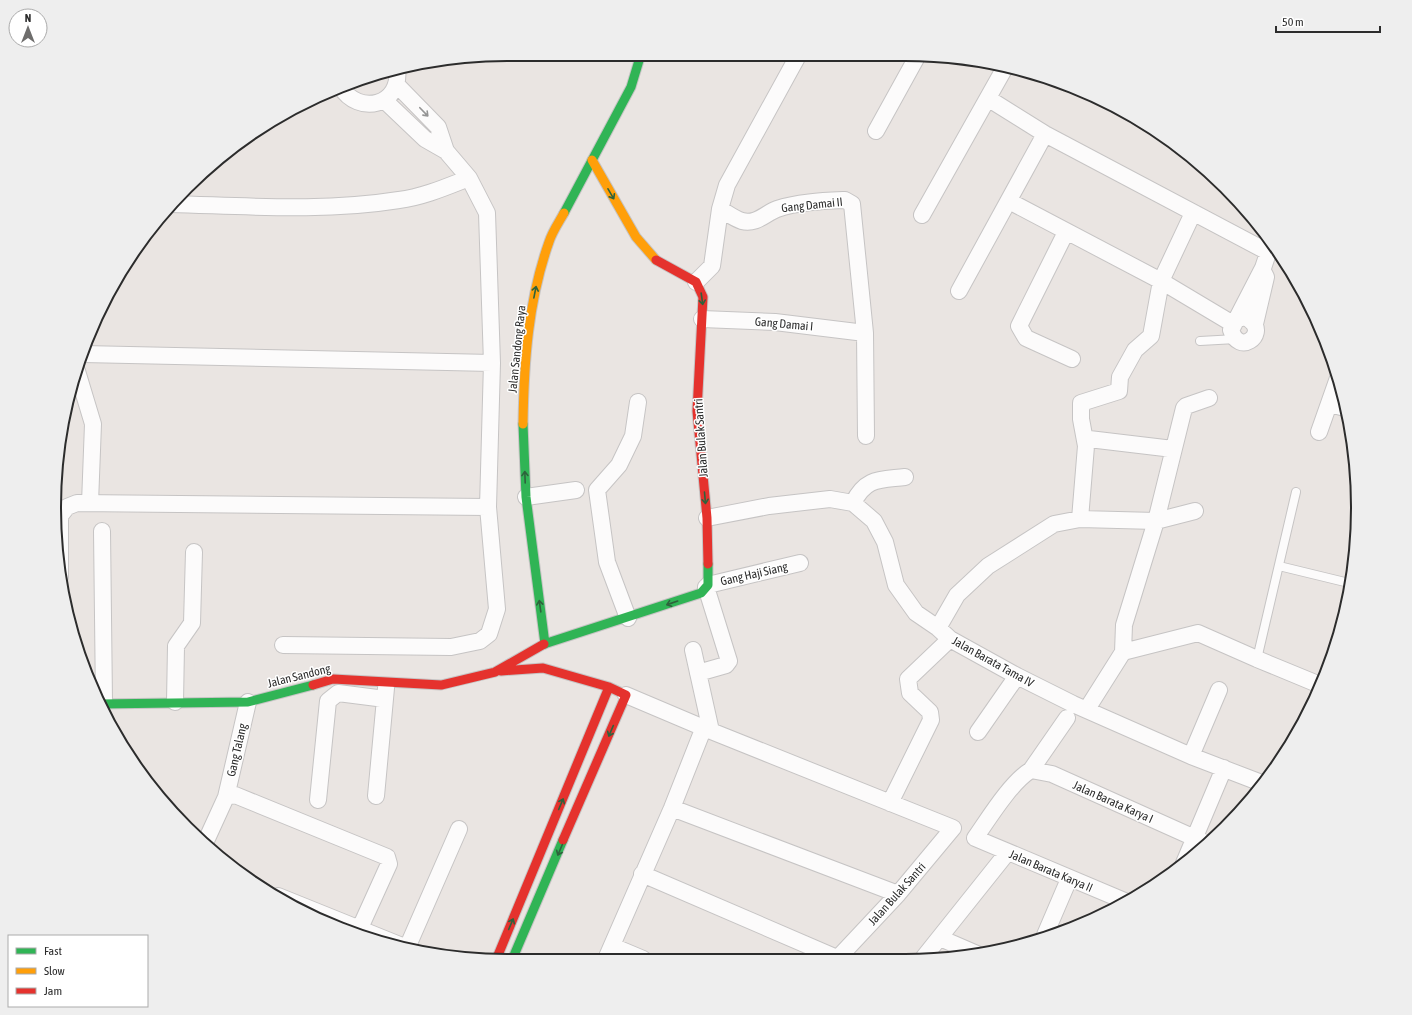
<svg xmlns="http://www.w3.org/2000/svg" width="1412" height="1015" font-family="'Asap Condensed',sans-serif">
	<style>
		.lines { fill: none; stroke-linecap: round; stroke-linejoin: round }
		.lane-casing { stroke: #c6c4c4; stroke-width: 10 }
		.street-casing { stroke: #c6c4c4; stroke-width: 18 }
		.fast-casing { stroke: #c6c4c4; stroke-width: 11 }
		.slow-casing { stroke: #c6c4c4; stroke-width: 11 }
		.jam-casing { stroke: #c6c4c4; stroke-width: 11 }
		.lane { stroke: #fcfbfb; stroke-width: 8 }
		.street { stroke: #fcfbfb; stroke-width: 16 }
		.fast { stroke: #30b455; stroke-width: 9 }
		.slow { stroke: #ff9f0a; stroke-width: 9 }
		.jam { stroke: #e5322d; stroke-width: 9 }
		.oneway { stroke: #949494 }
		.oneway2 { stroke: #2e623c }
		.labels { text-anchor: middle; stroke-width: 3; stroke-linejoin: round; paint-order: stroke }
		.street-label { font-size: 12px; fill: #2c2c2c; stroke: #fff }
		.rim { fill: none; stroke: #2c2c2c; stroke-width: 2 }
	</style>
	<rect width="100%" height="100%" fill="#eae5e2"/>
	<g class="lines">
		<defs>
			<path id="lane" d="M1200,341L1236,339
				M1279,566L1349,583
				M1257,659L1296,492"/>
			<path id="street" d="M396,84L438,127L446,151
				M340,86C359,117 402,105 397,69
				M989,99L1045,134L1268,252
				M876,131L918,55
				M1009,201L1161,281L1233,324
				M171,204C247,206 324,212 399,200C423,197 446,187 469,178
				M720,209C727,213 735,219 742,221C756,225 766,213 777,209C797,202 823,201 845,200L852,204L865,333L866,436
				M922,215L1003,71
				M1066,232L1019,326L1026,338L1072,359
				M696,282L712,266L720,209L727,185L799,54
				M959,291L1045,134
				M702,319L775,322L865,333
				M1238,319C1244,317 1247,317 1252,322C1266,335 1239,356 1231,330L1263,268L1271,244
				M1255,324L1266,277L1264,273
				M83,354L492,363
				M77,371L93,424L90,503
				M1330,404L1345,408
				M1319,432L1338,378
				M1086,446L1081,419V403L1119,391L1120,377L1135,350L1151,336L1161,281L1193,213
				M526,497L576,490
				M853,503C866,477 880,480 905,477
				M707,518L769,506L830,499L853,503L874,521L885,542L896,585L916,613L938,628L950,639L1017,676L1073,704L1191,756L1264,784
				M1080,519L1086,446L1089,439L1173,449
				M102,531L104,702
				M60,577V516L67,507L77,503L488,507
				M708,585L800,563
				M628,618L607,562L597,490L619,465L633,436L638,402
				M938,628L957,595L988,566L1054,524L1080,519L1156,521L1195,511
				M283,645L451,647L480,641L489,634L497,609L488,507L492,363L487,213L469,178L446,151L425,139L384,100
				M693,650L711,731
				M1123,652L1124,625L1156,521L1184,408L1186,406L1209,398
				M698,673L726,665L729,661L706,587
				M626,695L711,731L953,828L898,894L838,958
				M175,702L176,646L192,623L194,552
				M1087,709L1123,652L1198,633L1257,659L1320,685
				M1067,718L1031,770C1011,782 989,818 975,838L1127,902
				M978,732L1017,676
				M1191,756L1219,690
				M1031,770L1052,774L1208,844
				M376,796L386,688
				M226,797L235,795L387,857L389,864L360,928
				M318,800L328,701L338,693L385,699
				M890,803L931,720L930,712L910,693L908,679L950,639
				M672,808L898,894
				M205,843L226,797L248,702
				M1184,863L1224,768
				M642,874L837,958
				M278,896L407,948
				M1045,935L1069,879
				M940,938L977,954
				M612,946L643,959
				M407,948L459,829
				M924,957L1007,853
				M606,959L672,808L704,727"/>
			<path id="fast" d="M564,213L631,87L641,54
				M523,424L526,497L545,644
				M544,644L701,593L708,585V564
				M99,704L248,702L313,685
				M512,960L563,840"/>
			<path id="slow" d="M592,160L636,237L656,260
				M523,424C524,362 528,301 549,242C552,232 559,222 564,213"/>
			<path id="jam" d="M656,260L696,282L703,297L697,411L707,518L708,564
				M501,671L543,668L609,687L626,695L563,840
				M313,685L333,679L441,685L495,672L544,644
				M496,960L609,687"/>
		</defs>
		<!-- lane casing -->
		<use href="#lane" class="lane-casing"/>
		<!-- street casing -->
		<use href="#street" class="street-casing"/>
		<!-- fast casing -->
		<use href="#fast" class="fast-casing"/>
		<!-- slow casing -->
		<use href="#slow" class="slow-casing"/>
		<!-- jam casing -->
		<use href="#jam" class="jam-casing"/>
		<!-- lane -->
		<use href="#lane" class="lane"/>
		<!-- street -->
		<use href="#street" class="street"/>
		<!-- fast -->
		<use href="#fast" class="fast"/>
		<!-- slow -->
		<use href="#slow" class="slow"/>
		<!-- jam -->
		<use href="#jam" class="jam"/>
	</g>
	<!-- one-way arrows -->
	<defs><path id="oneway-shaft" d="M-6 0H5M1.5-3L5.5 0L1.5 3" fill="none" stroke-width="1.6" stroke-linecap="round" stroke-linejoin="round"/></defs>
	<use class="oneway" href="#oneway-shaft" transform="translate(424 112) rotate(46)"/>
	<g class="oneway2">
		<use href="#oneway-shaft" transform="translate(611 194) rotate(60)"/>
		<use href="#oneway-shaft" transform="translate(535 292) rotate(-79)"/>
		<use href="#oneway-shaft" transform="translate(702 299) rotate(82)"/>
		<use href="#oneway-shaft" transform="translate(525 477) rotate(-92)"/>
		<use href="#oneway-shaft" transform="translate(705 498) rotate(85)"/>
		<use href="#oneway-shaft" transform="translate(672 603) rotate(161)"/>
		<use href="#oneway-shaft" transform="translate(540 606) rotate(-98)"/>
		<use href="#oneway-shaft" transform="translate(611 731) rotate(113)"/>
		<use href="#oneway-shaft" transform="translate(561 804) rotate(-67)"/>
		<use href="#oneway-shaft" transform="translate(560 850) rotate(113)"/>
		<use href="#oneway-shaft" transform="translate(511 924) rotate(-67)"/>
	</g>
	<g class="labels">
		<!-- street labels -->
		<g class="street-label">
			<text transform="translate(812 205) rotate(-6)" y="4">Gang Damai II</text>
			<text transform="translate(784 324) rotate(5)" y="4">Gang Damai I</text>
			<text transform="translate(517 349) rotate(-84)" y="4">Jalan Sandong Raya</text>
			<text transform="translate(701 438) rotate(-94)" y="4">Jalan Bulak Santri</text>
			<text transform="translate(754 574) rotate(-13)" y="4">Gang Haji Siang</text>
			<text transform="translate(993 662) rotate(29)" y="4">Jalan Barata Tama IV</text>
			<text transform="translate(299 676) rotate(-14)" y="4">Jalan Sandong</text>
			<text transform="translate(237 750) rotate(-77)" y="4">Gang Talang</text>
			<text transform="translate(1113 802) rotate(24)" y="4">Jalan Barata Karya I</text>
			<text transform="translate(1051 871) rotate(23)" y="4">Jalan Barata Karya II</text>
			<text transform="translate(897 894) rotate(-48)" y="4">Jalan Bulak Santri</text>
		</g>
	</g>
	<!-- crop -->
	<path d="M0 0H1412V1015H0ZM507 61H905A446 446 0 0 1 1351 507V508A446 446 0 0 1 905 954H507A446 446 0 0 1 61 508V507A446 446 0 0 1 507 61Z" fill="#eee" fill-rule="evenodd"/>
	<path class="rim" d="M507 61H905A446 446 0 0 1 1351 507V508A446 446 0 0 1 905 954H507A446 446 0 0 1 61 508V507A446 446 0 0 1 507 61Z"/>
	<!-- legend -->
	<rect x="8" y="935" width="140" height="72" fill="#ffffff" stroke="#ababab"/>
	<rect x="16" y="948" width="20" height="6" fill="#30b455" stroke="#ababab"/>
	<text x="44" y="955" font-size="12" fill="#2c2c2c">Fast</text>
	<rect x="16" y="968" width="20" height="6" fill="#ff9f0a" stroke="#ababab"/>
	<text x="44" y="975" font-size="12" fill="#2c2c2c">Slow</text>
	<rect x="16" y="988" width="20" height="6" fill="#e5322d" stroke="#ababab"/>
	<text x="44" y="995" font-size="12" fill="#2c2c2c">Jam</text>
	<!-- north arrow -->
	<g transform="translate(28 28)"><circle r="19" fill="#ffffff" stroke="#ababab"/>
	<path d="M0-3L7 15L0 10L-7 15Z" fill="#6e6d6c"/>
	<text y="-6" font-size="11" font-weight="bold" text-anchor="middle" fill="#2c2c2c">N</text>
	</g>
	<!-- scale -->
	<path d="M1276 26v6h104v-6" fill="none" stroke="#2c2c2c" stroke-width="2"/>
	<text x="1282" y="26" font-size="12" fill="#2c2c2c" stroke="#ffffff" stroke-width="3" paint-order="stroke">50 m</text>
</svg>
